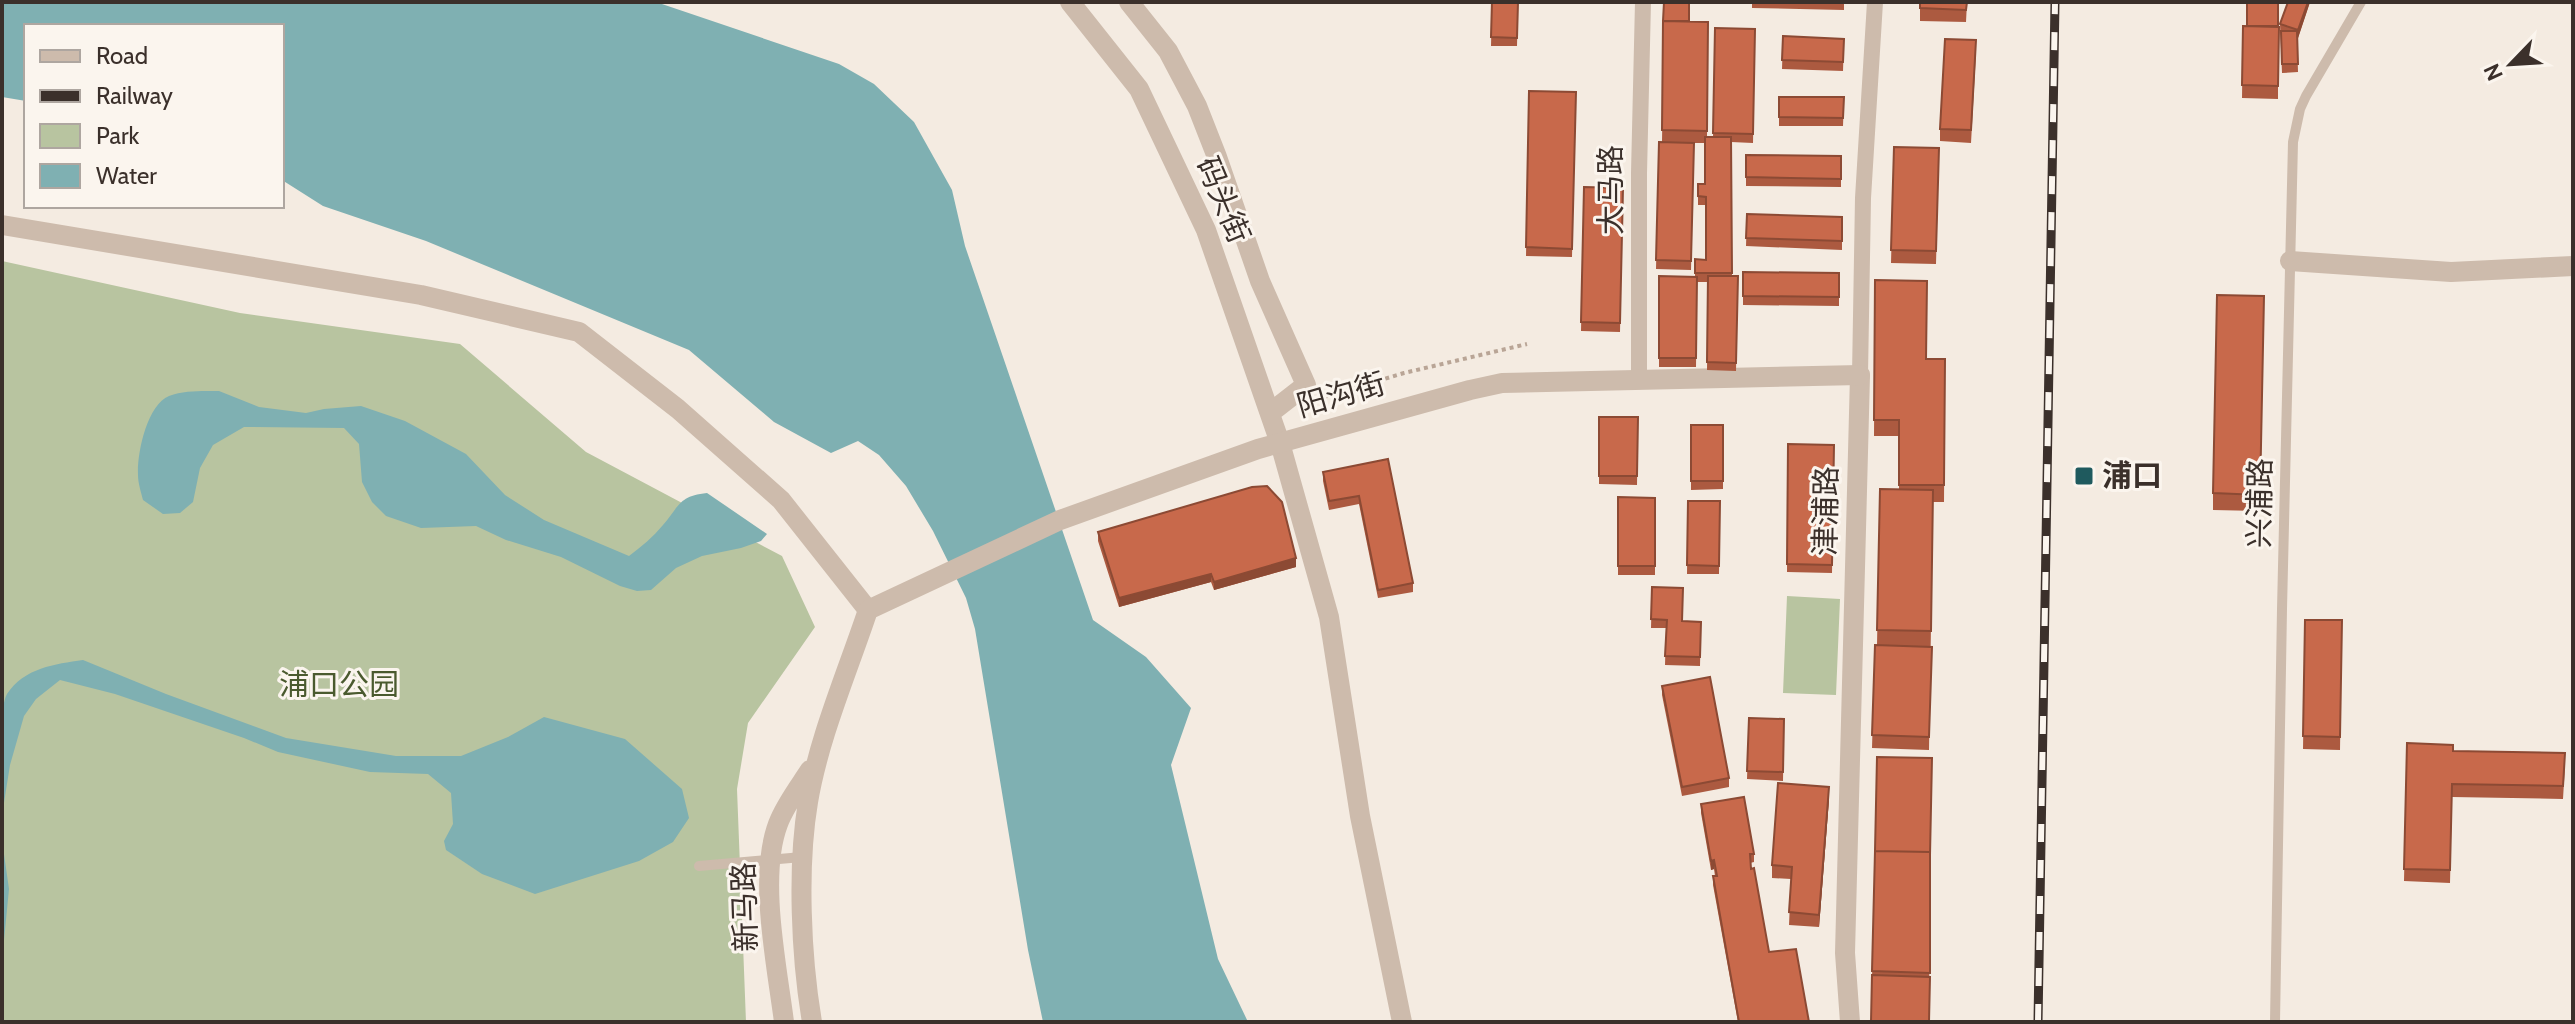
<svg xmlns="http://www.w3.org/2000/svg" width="2575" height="1024" font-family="Cabin,'Noto Sans SC',sans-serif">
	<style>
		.green { fill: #b8c4a0 }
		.water { fill: #7fb0b2 }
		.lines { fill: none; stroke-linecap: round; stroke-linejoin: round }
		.path { stroke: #b9a596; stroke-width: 4; stroke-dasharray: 4 4; stroke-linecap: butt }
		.service { stroke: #cdbbac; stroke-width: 10 }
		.pedestrian { stroke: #cdbbac; stroke-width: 16 }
		.minor { stroke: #cdbbac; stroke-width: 20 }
		.tertiary { stroke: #cdbbac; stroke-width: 20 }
		.rail-casing { stroke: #3b302b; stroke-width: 9 }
		.rail { stroke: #fbf5ee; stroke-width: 6; stroke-dasharray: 18; stroke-linecap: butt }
		.wall { fill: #ac5a40 }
		.shaded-wall { fill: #8c4a34 }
		.building { fill: #c8694b; stroke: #8c4a34; stroke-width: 2 }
		.poi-dot { fill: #1f5a5e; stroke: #fbf5ee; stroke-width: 3 }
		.labels { text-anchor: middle; stroke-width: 6; stroke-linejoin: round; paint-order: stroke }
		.street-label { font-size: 30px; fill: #3b302b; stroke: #fbf5ee }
		.poi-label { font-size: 30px; font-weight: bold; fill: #3b302b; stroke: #fbf5ee; text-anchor: start }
		.park-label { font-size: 30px; fill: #4a5a2e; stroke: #fbf5ee }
	</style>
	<rect width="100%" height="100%" fill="#f4ebe1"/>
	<!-- green -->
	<path class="green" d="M2,261L240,313L460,344L586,452L782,556L815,627L748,723L737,789L746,1022H2Z
		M1787,596L1840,599L1836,695L1783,693Z"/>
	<!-- water -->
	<path class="water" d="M2,2H656L839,64L874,84L914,122L952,190L965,246L1093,620L1146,657L1191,708L1171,765L1218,959L1248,1022H1043L1028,950L975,629L966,598L933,531L906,486L879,455L858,441L831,453L774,422L689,350L426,241L323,206L282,180V26H26V101L2,97Z
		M219,391L259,407L306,413L324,409L361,406L405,421L466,454L505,495L544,520L629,556C641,547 653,537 663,525C679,507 678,496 707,493L767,534L761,541L741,548L702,556L676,568L651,590L637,591L620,586L561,557L506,540L476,526L421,528L386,516L372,502L362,482L359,444L344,428L244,427L213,445L200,468L193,502L180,513L163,514L143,500C141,492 138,483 138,475C137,453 147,405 169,396C185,390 203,391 219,391Z
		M83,660L166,694L286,738L396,756H461L508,737L544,717L625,739L682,789L689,818L673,842L639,861L535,894L482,874L446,850L444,841L453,824L451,793L428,774L370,772L278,752L244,738L115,694L60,680L36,699L24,716L10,765L3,809L4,854L9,889L2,961V720C3,712 3,701 7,694C24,668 55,664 83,660Z"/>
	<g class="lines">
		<!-- path -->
		<path class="path" d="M1324,397L1404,373L1527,344"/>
		<!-- service -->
		<path class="service" d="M699,866L802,857
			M2275,1022L2282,609L2293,142L2300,109L2306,96L2361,2"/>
		<!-- pedestrian -->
		<path class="pedestrian" d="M1860,375L1863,198L1875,2
			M1639,379V173L1643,2"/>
		<!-- minor -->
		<path class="minor" d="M1070,2L1139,89L1206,230L1280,443L1329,617L1360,816L1402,1022
			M1129,2L1168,51L1197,106L1217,157L1260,281L1306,385L1270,413
			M2,225L421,295L579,332L678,409L781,500L868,610
			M2290,261L2451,272L2573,266
			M1850,1022L1845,953L1860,375"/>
		<!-- tertiary -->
		<path class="tertiary" d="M784,1022C777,966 758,877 778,824C785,805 799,787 810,770
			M812,1022C801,957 797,867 808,802C819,737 847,673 868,610L1060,520L1258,449L1470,390L1502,383L1860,375"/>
		<defs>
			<path id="rail" d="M2038,1022L2055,2"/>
		</defs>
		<!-- rail casing -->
		<use href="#rail" class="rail-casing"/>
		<!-- rail -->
		<use href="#rail" class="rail"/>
	</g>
	<!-- wall -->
	<path class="wall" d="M1492,2H1518L1517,46H1491Z
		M1664,2L1689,22H1708L1707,137H1713L1715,28L1755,29L1753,143L1731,142L1732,276H1738L1736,371L1707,370L1708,282H1697L1696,367H1659V276L1695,277V259L1706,260V205H1698V184H1705V143H1694L1691,270L1656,269L1659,142H1662Z
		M1752,2H1844V10L1752,8Z
		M1920,2H1967L1966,22L1920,21Z
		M2278,2V99L2242,98L2243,26H2247Z
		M2288,2H2310L2298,38H2297L2298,72L2282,73L2280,24Z
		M1783,36L1844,39L1843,71L1782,69Z
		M1976,53L1971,143L1940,141V129Z
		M1529,91L1576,92L1572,257L1526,256Z
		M1779,97H1844L1843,126H1779Z
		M1894,147L1939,148L1936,264L1891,263Z
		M1746,155L1841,156V187L1746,186Z
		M1584,187L1623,188L1620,332L1581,331Z
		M1747,214L1842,217V250L1746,246Z
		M1743,272L1839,273V306L1743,305Z
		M1875,280L1927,359H1945L1944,502H1933L1929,750L1872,748L1875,645H1877L1880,489H1899V436H1874Z
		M2264,296L2260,511L2213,510V493Z
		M1599,417H1638L1637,485L1599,484Z
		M1691,425H1723V489L1691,490Z
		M1788,444L1834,445L1832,573L1787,572Z
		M1388,459L1413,583V592L1378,598L1359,504L1329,510L1323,481V472Z
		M1618,497L1655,498V575H1618Z
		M1688,501H1720L1719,574H1687Z
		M1098,532L1296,567L1214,590L1211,582L1119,607L1098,541Z
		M1652,587L1683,621L1701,622L1700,666L1665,665L1666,628H1651Z
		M2305,620H2342L2340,750L2303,749Z
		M1662,686L1729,778V787L1682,796L1662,695Z
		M1749,718L1784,719L1783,781L1747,779Z
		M2407,743L2453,751L2565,765L2563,799L2452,797L2450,883L2404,881Z
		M1829,799L1819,927L1789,925L1791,879L1772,878V865Z
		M1701,804L1754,854V862L1750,863L1769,952L1809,1022H1738L1713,885V876H1715L1714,869L1711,870L1701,813Z
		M1875,851L1930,868L1929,1022H1871Z"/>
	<!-- shaded-wall -->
	<path class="shaded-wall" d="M2308,2H2310L2298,38V30Z
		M1296,558V567L1214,590V582Z
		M1211,574V582L1119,607V598Z
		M1829,787V799L1819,927V915Z
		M1714,860V869L1711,870V861Z"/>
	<!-- building -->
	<path class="building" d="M1492,2H1518L1517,38L1491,37Z
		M1664,2H1689V21H1663Z
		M1920,2H1967L1966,10L1920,8Z
		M2247,2H2278V26H2247Z
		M2288,2H2308L2298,30L2280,24Z
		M1663,21L1708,22L1707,131L1662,130Z
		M2243,26L2279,27L2278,86L2242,85Z
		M1715,28L1755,29L1753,134L1713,133Z
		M2281,31H2297L2298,64H2282Z
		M1783,36L1844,39L1843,62L1782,60Z
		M1945,39L1976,40L1971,130L1940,129Z
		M1529,91L1576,92L1572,249L1526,247Z
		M1779,97H1844L1843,118L1779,117Z
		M1705,137H1731L1732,273H1695V259L1706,260V197L1698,196V184H1705Z
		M1659,142L1694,143L1691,261L1656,260Z
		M1894,147L1939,148L1936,251L1891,250Z
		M1746,155L1841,156V179L1746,177Z
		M1584,187L1623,188L1620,323L1581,322Z
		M1747,214L1842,217V241L1746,238Z
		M1743,272L1839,273V297L1743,296Z
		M1659,276L1697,277L1696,358H1659Z
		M1708,276H1738L1736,363L1707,362Z
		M1875,280L1927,281L1926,359H1945L1944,485H1899V420H1874Z
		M2217,295L2264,296L2260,495L2213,493Z
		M1599,417H1638L1637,476H1599Z
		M1691,425H1723V481H1691Z
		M1788,444L1834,445L1832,565L1787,564Z
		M1388,459L1413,583L1378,590L1359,496L1329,501L1323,472Z
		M1267,486L1282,502L1296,558L1214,582L1211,574L1119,598L1098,532L1252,487Z
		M1880,489L1933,490L1931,631L1877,630Z
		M1618,497L1655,498V566H1618Z
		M1688,501H1720L1719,566L1687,565Z
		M1652,587L1683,588L1682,621L1701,622L1700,657L1665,656L1667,620L1651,619Z
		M2305,620H2342L2340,737L2303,736Z
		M1875,645L1932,647L1929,737L1872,735Z
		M1710,677L1729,778L1682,787L1662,686Z
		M1749,718L1784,719L1783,772L1747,771Z
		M2407,743L2453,745V751L2565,753L2563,786L2452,784L2450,870L2404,869Z
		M1877,757L1932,758L1930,855V852L1875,851Z
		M1778,783L1829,787L1819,915L1789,912L1792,867L1772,865Z
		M1744,797L1754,854H1750L1751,869L1754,868L1769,952L1796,949L1809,1022H1739L1713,876H1717L1714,860L1711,861L1701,804Z
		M1875,851L1930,852V973L1872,971Z
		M1872,975L1930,977L1929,1022H1871Z"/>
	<!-- markers -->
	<rect class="poi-dot" x="2074" y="466" width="20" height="20" rx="4"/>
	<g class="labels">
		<!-- street labels -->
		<g class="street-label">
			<text transform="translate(1611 190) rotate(-90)" y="10">大马路</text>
			<text transform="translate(1223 200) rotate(67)" y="10">码头街</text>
			<text transform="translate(1341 395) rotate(-16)" y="10">阳沟街</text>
			<text transform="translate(2260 503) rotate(-89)" y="10">兴浦路</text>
			<text transform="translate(1826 511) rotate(-89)" y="10">津浦路</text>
			<text transform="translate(745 907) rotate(-92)" y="10">新马路</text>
		</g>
		<!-- poi labels -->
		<g class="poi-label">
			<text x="2102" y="486">浦口</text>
		</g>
		<!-- park labels -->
		<g class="park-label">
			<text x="339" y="695">浦口公园</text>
		</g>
	</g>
	<!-- border -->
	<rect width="2575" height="1024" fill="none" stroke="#3b302b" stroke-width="8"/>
	<!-- legend -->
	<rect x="24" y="24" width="260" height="184" fill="#fbf5ee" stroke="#aea6a0" stroke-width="2"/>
	<rect x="40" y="50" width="40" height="12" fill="#cdbbac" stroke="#aea6a0" stroke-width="2"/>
	<text x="96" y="64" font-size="24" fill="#3b302b">Road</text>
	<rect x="40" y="90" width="40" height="12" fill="#3b302b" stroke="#aea6a0" stroke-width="2"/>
	<text x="96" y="104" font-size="24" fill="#3b302b">Railway</text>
	<rect x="40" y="124" width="40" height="24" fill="#b8c4a0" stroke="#aea6a0" stroke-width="2"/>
	<text x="96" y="144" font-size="24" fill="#3b302b">Park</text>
	<rect x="40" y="164" width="40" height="24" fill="#7fb0b2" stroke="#aea6a0" stroke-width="2"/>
	<text x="96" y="184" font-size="24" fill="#3b302b">Water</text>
	<!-- north arrow -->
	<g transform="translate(2511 64) rotate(245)" stroke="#fbf5ee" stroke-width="6" paint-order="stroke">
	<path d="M0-6L14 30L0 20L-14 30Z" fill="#3b302b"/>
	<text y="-12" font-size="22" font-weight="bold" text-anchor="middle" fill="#3b302b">N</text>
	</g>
</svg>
